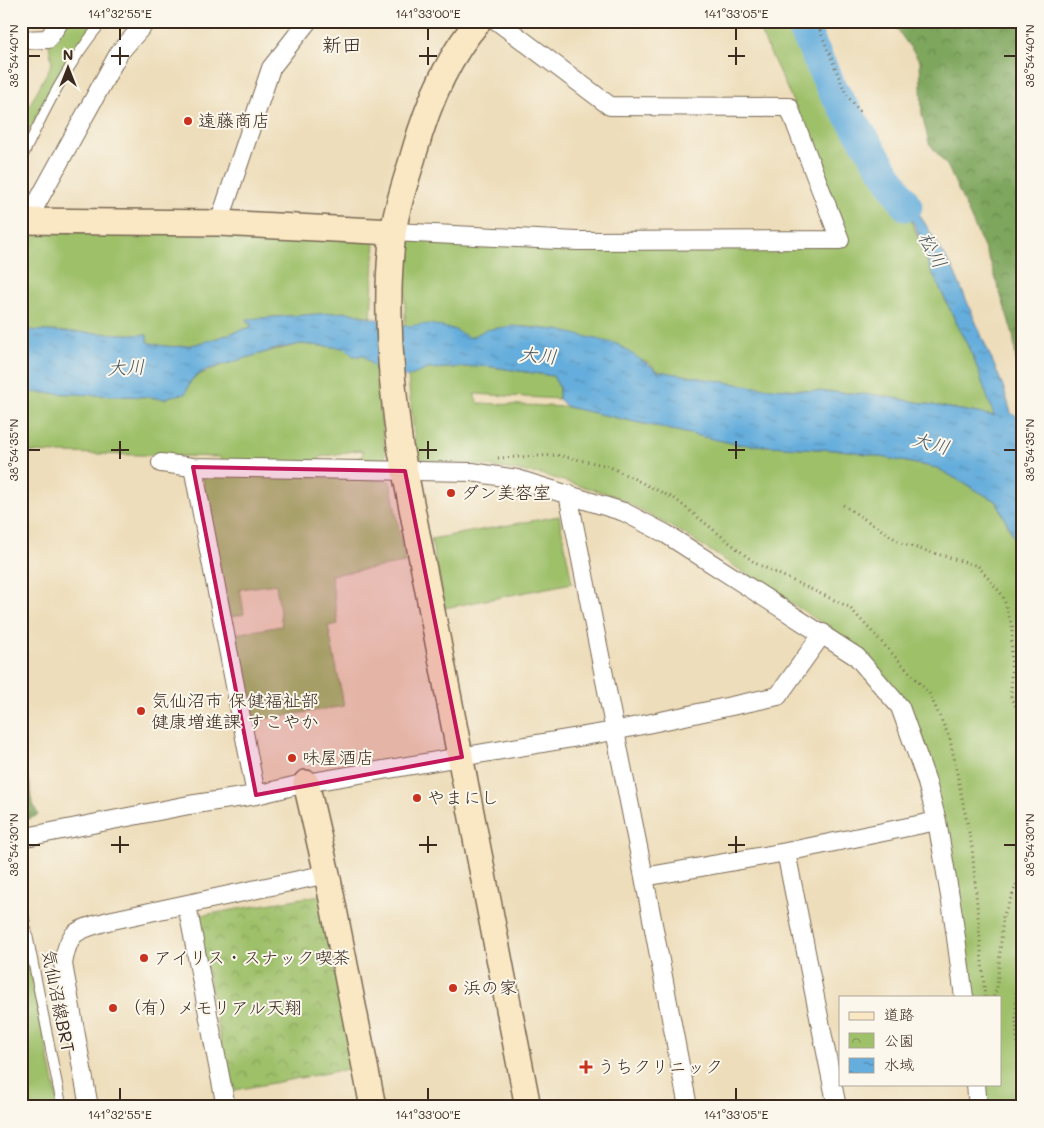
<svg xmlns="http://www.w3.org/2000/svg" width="1044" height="1128" font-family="Mali,'Klee One',sans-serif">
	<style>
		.grass { fill: #9ec069; stroke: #6c7544 }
		.forest { fill: url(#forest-crowns); stroke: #5c683e }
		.park { fill: url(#park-crowns); stroke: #6c7544 }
		.water { fill: url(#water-ripples); stroke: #506c7d }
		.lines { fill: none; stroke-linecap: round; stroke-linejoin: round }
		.river { stroke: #65addc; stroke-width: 31 }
		.lane-casing { stroke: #796955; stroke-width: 11 }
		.street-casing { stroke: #796955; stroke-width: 20 }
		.secondary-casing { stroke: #796955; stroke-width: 28 }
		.path { stroke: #796955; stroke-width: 3; stroke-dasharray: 1 4; stroke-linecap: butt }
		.lane { stroke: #fff; stroke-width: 9 }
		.street { stroke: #fff; stroke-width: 18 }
		.secondary { stroke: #fae7c3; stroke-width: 25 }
		.marked { fill: #c2185b; fill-opacity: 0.2; stroke: #c2185b; stroke-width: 4; stroke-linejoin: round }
		.ticks { fill: none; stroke: #3b2a1e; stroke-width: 2 }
		.poi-dot { fill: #c8321e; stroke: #fbf7ec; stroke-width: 2 }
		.labels { text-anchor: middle; stroke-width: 4; stroke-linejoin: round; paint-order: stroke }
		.poi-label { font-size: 18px; fill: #3b2a1e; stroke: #fbf7ec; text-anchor: start }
		.street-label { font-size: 18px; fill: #3b2a1e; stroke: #fbf7ec }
		.water-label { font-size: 19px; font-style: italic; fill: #4a5860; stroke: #fbf7ec }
		.quarter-label { font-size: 20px; fill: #3b2a1e; stroke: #fbf7ec }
		.neatline { fill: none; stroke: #3b2a1e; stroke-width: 2 }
		.ticks-label { font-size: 12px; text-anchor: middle; fill: #3b2a1e }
	</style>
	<defs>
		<pattern id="forest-crowns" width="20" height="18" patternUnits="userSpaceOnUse" patternTransform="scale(1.25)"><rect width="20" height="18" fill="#7ea65d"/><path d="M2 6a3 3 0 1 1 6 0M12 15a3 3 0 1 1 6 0" fill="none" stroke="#68874c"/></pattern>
		<pattern id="park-crowns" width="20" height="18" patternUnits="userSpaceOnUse" patternTransform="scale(1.25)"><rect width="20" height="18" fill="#9ec069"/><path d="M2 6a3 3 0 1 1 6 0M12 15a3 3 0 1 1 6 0" fill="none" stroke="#829c56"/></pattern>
		<pattern id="water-ripples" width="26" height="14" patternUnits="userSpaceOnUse" patternTransform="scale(1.25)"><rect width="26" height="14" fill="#65addc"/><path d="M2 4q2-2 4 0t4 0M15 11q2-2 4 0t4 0" fill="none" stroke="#548db2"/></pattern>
	</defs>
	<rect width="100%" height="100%" fill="#fbf7ec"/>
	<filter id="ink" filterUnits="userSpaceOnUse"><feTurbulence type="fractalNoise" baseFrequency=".02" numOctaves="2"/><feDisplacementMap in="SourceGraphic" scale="10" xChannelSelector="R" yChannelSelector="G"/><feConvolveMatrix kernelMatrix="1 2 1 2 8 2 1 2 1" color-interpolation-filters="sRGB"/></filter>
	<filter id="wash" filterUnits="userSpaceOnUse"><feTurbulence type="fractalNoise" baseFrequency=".0096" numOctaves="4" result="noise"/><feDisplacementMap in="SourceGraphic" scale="20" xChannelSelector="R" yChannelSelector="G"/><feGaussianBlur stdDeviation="1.12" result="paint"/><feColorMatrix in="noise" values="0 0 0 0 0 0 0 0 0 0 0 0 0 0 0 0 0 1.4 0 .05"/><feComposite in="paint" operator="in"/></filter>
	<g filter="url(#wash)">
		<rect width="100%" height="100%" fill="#edddba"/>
		<!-- grass -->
		<path class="grass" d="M67,21H96L65,65L21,145V121L52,63L49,45Z
			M755,21H790L849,137L909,215L929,266L974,359L995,416L877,395L755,387L658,371L649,363C593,343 529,309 470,338L453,329L405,326V276L408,239L844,246L848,236L790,95Z
			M21,231L375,238L371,317L346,312L247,319L251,327C216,337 184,355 148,342L147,335L21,330Z
			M301,344L345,348L353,356H364L375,368L386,463L358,465V461L364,452L359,450L320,457L318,464H222L220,457L21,452V392L148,397L165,399L188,388V383C202,367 278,349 301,344Z
			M486,366L553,376L559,387V399L474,394L478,403L567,407L736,444L851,451L937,468L997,502L1016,542L1023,572V1107H984L981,1084H1000V997H968L902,698L856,645L686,535L615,496L540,474L467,463L429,464L416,454L408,377L428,369Z
			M201,471L390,481L405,563L331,575L338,624L328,626L344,706L251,721L235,634L282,626L276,584L240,589L244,614L230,617Z
			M559,516L572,583L445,608L431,539Z
			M21,926L59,1107H21Z"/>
		<!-- forest -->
		<path class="forest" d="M891,21H1023V419L1013,334L990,261L948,167L929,143L922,114L920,61Z
			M21,758L30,784L31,799L38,815L29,819L22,816L21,812Z"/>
		<!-- park -->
		<path class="park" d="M320,895L354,1068L230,1091L197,916Z"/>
		<!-- water -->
		<path class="water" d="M890,166L954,271L1003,386L1011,413L1023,422V572L1016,542L997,502L937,468L851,451L736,444L567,407L559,399V387L553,376L486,366L428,369L408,377H376L375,368L364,356H353L345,348L301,344L276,349L206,370L192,379L185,394L170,396L165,399L148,397L21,392V330L147,335L148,342C184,355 216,337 251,327V323H247V319L346,312L405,326L430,324L453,329L470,338L485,330L512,326L558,330L617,344L658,371L755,387L877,395L994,416L974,359L929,266L916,228L909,215L879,175Z"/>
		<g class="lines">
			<!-- river -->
			<path class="river" d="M800,21L832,89L907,206"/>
		</g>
	</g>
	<g filter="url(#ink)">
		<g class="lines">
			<defs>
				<path id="lane" d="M21,160C44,112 68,62 103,21
					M21,902L62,1107"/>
				<path id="street" d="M21,40L48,39L60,21
					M27,221L119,53L147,21
					M219,223L271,68L308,21
					M393,232L577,241L840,240L789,107L610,106L497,21
					M161,463L193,467L472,472L517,479L624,512L666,534L857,657L900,707L926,779L937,821L952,908L964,997
					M193,467L256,795
					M568,494L644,877L688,1107
					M26,837L189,805L256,795L306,783L614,731L778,696L823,633
					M786,852L837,1107
					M644,877L786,852L937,821
					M187,905L226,1107
					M976,1084L978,1107
					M89,1107L63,964C69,929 76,931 108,921L327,874"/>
				<path id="secondary" d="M479,21C446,58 427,107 414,153C407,179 396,207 393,234C384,304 391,377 400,446L528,1107
					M21,221L219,223L393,232
					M306,783L327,874L373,1107"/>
			</defs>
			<!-- lane casing -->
			<use href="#lane" class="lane-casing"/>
			<!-- street casing -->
			<use href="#street" class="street-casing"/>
			<!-- secondary casing -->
			<use href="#secondary" class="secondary-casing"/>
			<!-- path -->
			<path class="path" d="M816,21L846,94L861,113
				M498,458L557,455L608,466L675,499L755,563L849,607L929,693L950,739L972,847L985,997
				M843,505L903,544L978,566L1003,596L1012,626L1011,696L1023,722
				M1017,932L1016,1020L1022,1107
				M994,997L997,988L1003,917L1017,883L1023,859"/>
			<!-- lane -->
			<use href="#lane" class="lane"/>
			<!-- street -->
			<use href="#street" class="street"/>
			<!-- secondary -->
			<use href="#secondary" class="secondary"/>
		</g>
	</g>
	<!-- marked area -->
	<path class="marked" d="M193,467L405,471L462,757L256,795Z"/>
	<!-- ticks -->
	<path class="ticks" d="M120,28V40M428,28V40M736,28V40M120,47V65M428,47V65M736,47V65M28,56H40M111,56H129M419,56H437M728,56H745M1004,56H1016M120,441V459M428,441V459M736,441V459M28,450H40M111,450H129M419,450H437M728,450H745M1004,450H1016M120,836V853M428,836V853M736,836V853M28,845H40M111,845H129M419,845H437M728,845H745M1004,845H1016M120,1088V1100M428,1088V1100M736,1088V1100"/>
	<!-- markers -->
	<g class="poi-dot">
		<circle cx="188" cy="121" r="5"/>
		<circle cx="451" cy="493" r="5"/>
		<circle cx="141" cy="711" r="5"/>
		<circle cx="292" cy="758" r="5"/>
		<circle cx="417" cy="798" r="5"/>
		<circle cx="144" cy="958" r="5"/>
		<circle cx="453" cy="988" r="5"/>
		<circle cx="113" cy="1008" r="5"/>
		<path d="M583.5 1059.5h5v5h5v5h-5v5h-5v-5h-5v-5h5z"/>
	</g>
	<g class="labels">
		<!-- poi labels -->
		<g class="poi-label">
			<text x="198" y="127">遠藤商店</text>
			<text x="461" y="499">ダン美容室</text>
			<text x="151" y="707">気仙沼市 保健福祉部<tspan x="151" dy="21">健康増進課 すこやか</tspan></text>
			<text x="302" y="764">味屋酒店</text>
			<text x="427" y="804">やまにし</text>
			<text x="154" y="964">アイリス・スナック喫茶</text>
			<text x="463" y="994">浜の家</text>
			<text x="123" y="1014">（有）メモリアル天翔</text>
			<text x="597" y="1073">うちクリニック</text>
		</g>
		<!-- street labels -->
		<g class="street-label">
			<text transform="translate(58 1001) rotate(79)" y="6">気仙沼線BRT</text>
		</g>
		<!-- water labels -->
		<g class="water-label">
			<text transform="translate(933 250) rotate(62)" y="7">松川</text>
			<text transform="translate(538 355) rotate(5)" y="7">大川</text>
			<text transform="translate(126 367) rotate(-2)" y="7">大川</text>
			<text transform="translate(931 443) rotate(15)" y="7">大川</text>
		</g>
		<!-- quarter labels -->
		<g class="quarter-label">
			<text x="342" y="52">新田</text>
		</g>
	</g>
	<!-- margin -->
	<rect width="1044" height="1128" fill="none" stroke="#fbf7ec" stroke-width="55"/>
	<!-- legend -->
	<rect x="839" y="996" width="162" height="90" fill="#fbf7ec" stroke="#aea59a"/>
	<rect x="849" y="1012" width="25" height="8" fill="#fae7c3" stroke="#aea59a"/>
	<text x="884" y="1020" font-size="15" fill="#3b2a1e">道路</text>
	<rect x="849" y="1033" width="25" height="15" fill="url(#park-crowns)" stroke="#aea59a"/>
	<text x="884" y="1046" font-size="15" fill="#3b2a1e">公園</text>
	<rect x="849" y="1058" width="25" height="15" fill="url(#water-ripples)" stroke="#aea59a"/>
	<text x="884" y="1070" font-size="15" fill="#3b2a1e">水域</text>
	<!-- north arrow -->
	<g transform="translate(68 68)" stroke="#fbf7ec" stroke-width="4" paint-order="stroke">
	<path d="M0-4L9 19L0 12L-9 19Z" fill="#3b2a1e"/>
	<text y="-8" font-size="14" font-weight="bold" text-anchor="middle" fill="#3b2a1e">N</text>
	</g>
	<rect x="28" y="28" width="988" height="1072" class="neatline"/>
	<g class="ticks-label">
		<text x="120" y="18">141°32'55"E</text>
		<text x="428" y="18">141°33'00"E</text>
		<text x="736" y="18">141°33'05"E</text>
		<text transform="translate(14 56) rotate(-90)" y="4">38°54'40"N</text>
		<text transform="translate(1030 56) rotate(-90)" y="4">38°54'40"N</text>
		<text transform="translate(14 450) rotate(-90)" y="4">38°54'35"N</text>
		<text transform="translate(1030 450) rotate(-90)" y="4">38°54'35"N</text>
		<text transform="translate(14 845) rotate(-90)" y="4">38°54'30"N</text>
		<text transform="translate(1030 845) rotate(-90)" y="4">38°54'30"N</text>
		<text x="120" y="1119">141°32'55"E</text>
		<text x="428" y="1119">141°33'00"E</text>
		<text x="736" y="1119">141°33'05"E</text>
	</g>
</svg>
